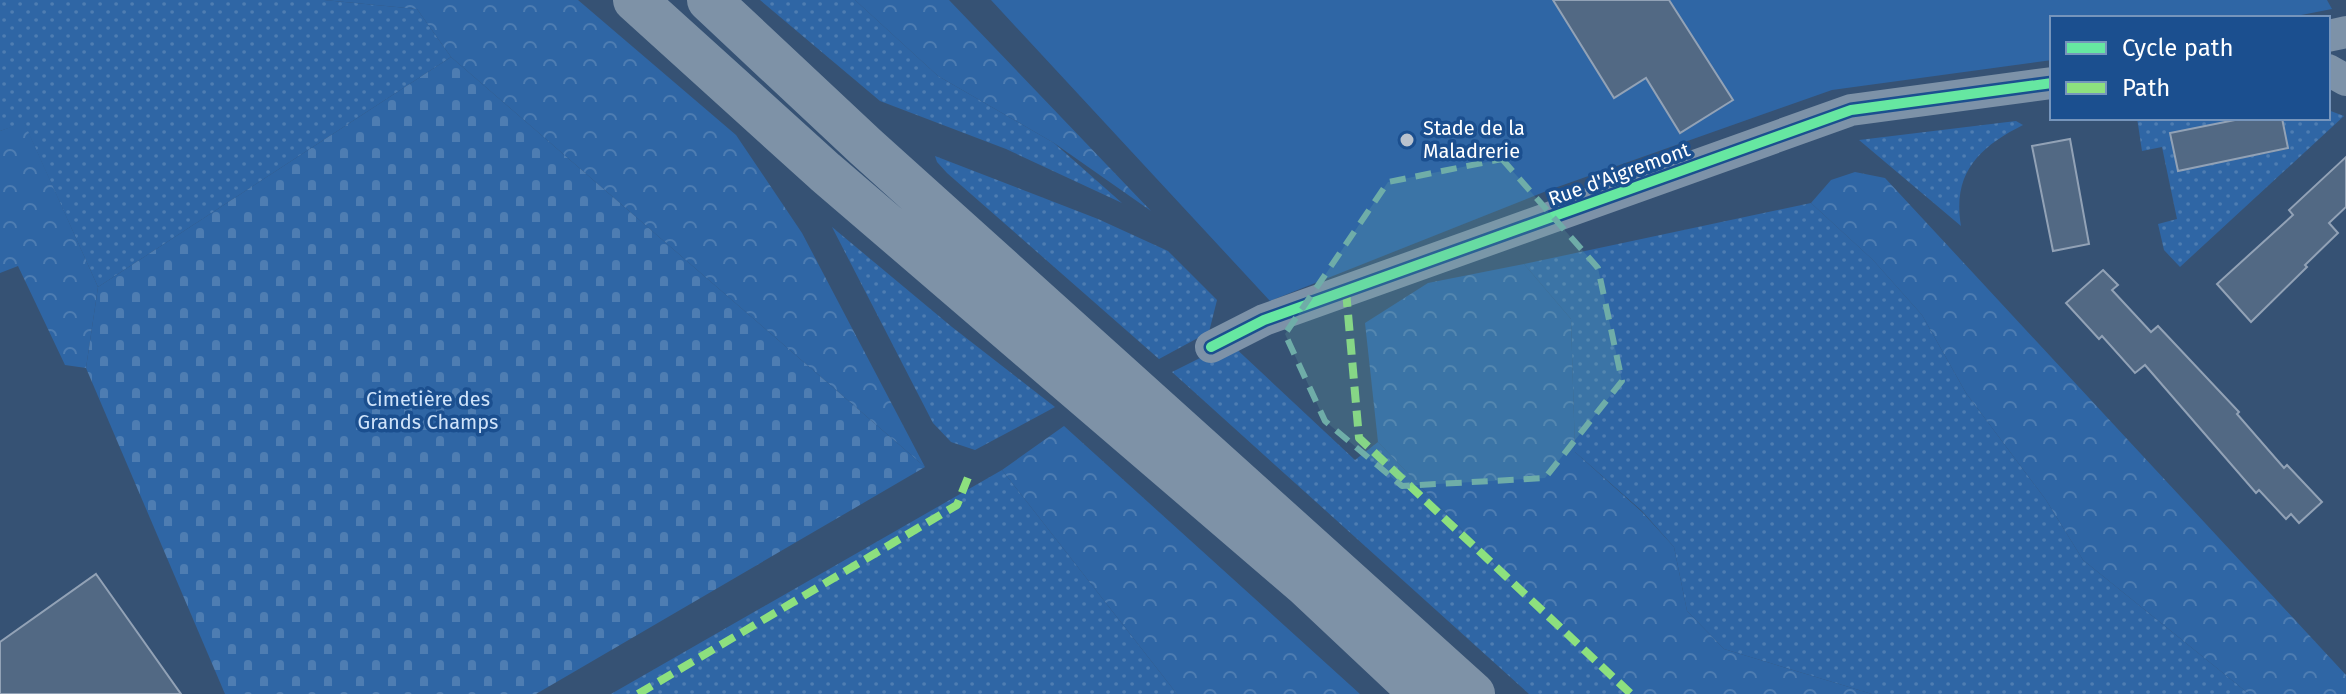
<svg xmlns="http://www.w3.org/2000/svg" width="2346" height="694" font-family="'Fira Sans',sans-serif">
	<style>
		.grass { fill: url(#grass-dots) }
		.forest { fill: url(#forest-crowns) }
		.cemetery { fill: url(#cemetery-stones) }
		.park { fill: #2f66a5 }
		.building { fill: #526984; stroke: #92a2b6; stroke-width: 2 }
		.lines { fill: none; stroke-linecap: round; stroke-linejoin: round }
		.minor { stroke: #7d92a8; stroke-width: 32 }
		.motorway { stroke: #7e92a7; stroke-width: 44 }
		.quiet { stroke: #8de07e; stroke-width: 8; stroke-dasharray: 16 8; stroke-linecap: butt }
		.cycleway-casing { stroke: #1b4f8f; stroke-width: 15 }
		.cycleway { stroke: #66e7a1; stroke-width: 10 }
		.marked { fill: #6fada8; fill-opacity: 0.2; stroke: #6fada8; stroke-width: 6; stroke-dasharray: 16 10; stroke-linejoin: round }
		.poi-dot { fill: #b9c2ce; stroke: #1b4f8f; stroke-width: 3 }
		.labels { text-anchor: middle; stroke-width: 7; stroke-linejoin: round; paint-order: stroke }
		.poi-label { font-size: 20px; fill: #fff; stroke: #1b4f8f; text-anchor: start }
		.street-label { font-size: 20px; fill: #fff; stroke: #1b4f8f }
		.park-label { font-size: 20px; fill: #cfe3fa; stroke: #1b4f8f }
	</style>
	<defs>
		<pattern id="grass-dots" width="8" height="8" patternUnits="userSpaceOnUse" patternTransform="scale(2)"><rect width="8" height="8" fill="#2f66a5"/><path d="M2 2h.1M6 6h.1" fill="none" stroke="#4e7db2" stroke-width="1.8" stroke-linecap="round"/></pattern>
		<pattern id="forest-crowns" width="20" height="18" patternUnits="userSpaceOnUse" patternTransform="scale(2)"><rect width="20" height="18" fill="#2f66a5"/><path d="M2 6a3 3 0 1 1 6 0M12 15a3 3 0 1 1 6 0" fill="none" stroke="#4e7db2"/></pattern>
		<pattern id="cemetery-stones" width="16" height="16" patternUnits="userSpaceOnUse" patternTransform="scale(2)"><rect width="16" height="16" fill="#2f66a5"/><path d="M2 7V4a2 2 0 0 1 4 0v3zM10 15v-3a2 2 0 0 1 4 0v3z" fill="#4e7db2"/></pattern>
	</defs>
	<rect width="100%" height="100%" fill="#365274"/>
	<!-- grass -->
	<path class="grass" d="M0,0H324L417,9L451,57L98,287L24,123L0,131Z
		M760,0H855L938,76L1054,143L1122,203L1006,149L880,101Z
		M2328,110L2344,116L2180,267L2164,250L2158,224L2177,219L2162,147L2142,151L2137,118H2245L2170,133L2178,171L2288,149L2282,118H2328Z
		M2016,121L2023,125C1979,147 1952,173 1961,226L1859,140Z
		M935,156L1098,219L1168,251L1217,300L1209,332L1159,359L947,173L937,162Z
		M1811,203L1873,260L1922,315L1966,393L2046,500L2083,560L2249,694H1872L1724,649L1687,611L1674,547L1642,511L1575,452L1571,319L1524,264Z
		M832,227L952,327L1055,407L975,450L951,442L933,423Z
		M1230,343L1355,460L1378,442L1519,589L1633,694H1529L1172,372Z
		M1002,470L1177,694H611Z"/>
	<!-- forest -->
	<path class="forest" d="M324,0H578L736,135L802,233L925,467L451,57L417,9Z
		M855,0H949L1151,211L1054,143L938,76Z
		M24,122L98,287L86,368L65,365L18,266L0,273V131Z
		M1855,172L1885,178L2346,675V694H2249L2083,560L2046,500L1966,393L1922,315L1873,260L1811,203L1831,180Z
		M1524,264L1571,319L1575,452L1642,512L1674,547L1687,611L1724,649L1872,694H1631L1519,589L1378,442L1365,323L1428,283Z
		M1064,426L1360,694H1177L1002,470Z"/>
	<!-- cemetery -->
	<path class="cemetery" d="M451,57L925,467L536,694H225L86,368L98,287Z"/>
	<!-- park -->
	<path class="park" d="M991,0H2327L2332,9L2286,18H2052V60L1832,90L1549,190L1270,301Z"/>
	<!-- building -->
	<path class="building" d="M1553,0H1669L1733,100L1680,133L1646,78L1614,98Z
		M2245,118H2282L2288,148L2178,171L2170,133Z
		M2070,139L2089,244L2053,251L2032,146Z
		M2346,157V207L2329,223L2338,233L2305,265L2307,267L2251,322L2217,284L2293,215L2289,210Z
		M2103,270L2118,285L2112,290L2151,332L2158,326L2239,412L2237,414L2284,468L2287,465L2322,502L2299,523L2291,514L2286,519L2259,490L2256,493L2145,365L2135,373L2102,336L2099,339L2066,303Z
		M96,574L181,694H0V642Z"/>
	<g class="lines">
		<!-- minor -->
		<path class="minor" d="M2328,36L2346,32
			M2328,70L2346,80
			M1211,347L1264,320L1851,110L2052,83"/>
		<!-- motorway -->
		<path class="motorway" d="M635,0L825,172L1305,584L1422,694
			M709,0L866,147L1473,694"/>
		<!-- quiet -->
		<path class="quiet" d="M1346,291L1359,438L1631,694
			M638,694L957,505L969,475"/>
		<defs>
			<path id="cycleway" d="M1211,347L1264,320L1851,110L2052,83"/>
		</defs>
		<!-- cycleway casing -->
		<use href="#cycleway" class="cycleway-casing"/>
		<!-- cycleway -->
		<use href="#cycleway" class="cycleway"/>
	</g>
	<!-- marked area -->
	<path class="marked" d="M1502,159L1598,268L1622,381L1545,478L1402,486L1325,421L1285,334L1388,182Z"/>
	<!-- markers -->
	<circle class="poi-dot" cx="1407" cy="140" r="8"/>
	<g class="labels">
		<!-- poi labels -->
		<g class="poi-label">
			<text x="1423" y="135">Stade de la<tspan x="1423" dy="23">Maladrerie</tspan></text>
		</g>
		<!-- street labels -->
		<g class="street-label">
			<text transform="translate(1619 174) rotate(-20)" y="7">Rue d'Aigremont</text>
		</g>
		<!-- park labels -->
		<g class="park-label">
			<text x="428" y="406">Cimetière des<tspan x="428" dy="23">Grands Champs</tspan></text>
		</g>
	</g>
	<!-- legend -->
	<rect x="2050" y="16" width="280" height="104" fill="#1b4f8f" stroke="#7695bc" stroke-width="2"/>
	<rect x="2066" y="42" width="40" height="12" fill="#66e7a1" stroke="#7695bc" stroke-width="2"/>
	<text x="2122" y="56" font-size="24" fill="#ffffff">Cycle path</text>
	<rect x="2066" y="82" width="40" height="12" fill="#8de07e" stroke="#7695bc" stroke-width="2"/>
	<text x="2122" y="96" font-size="24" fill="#ffffff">Path</text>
</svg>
